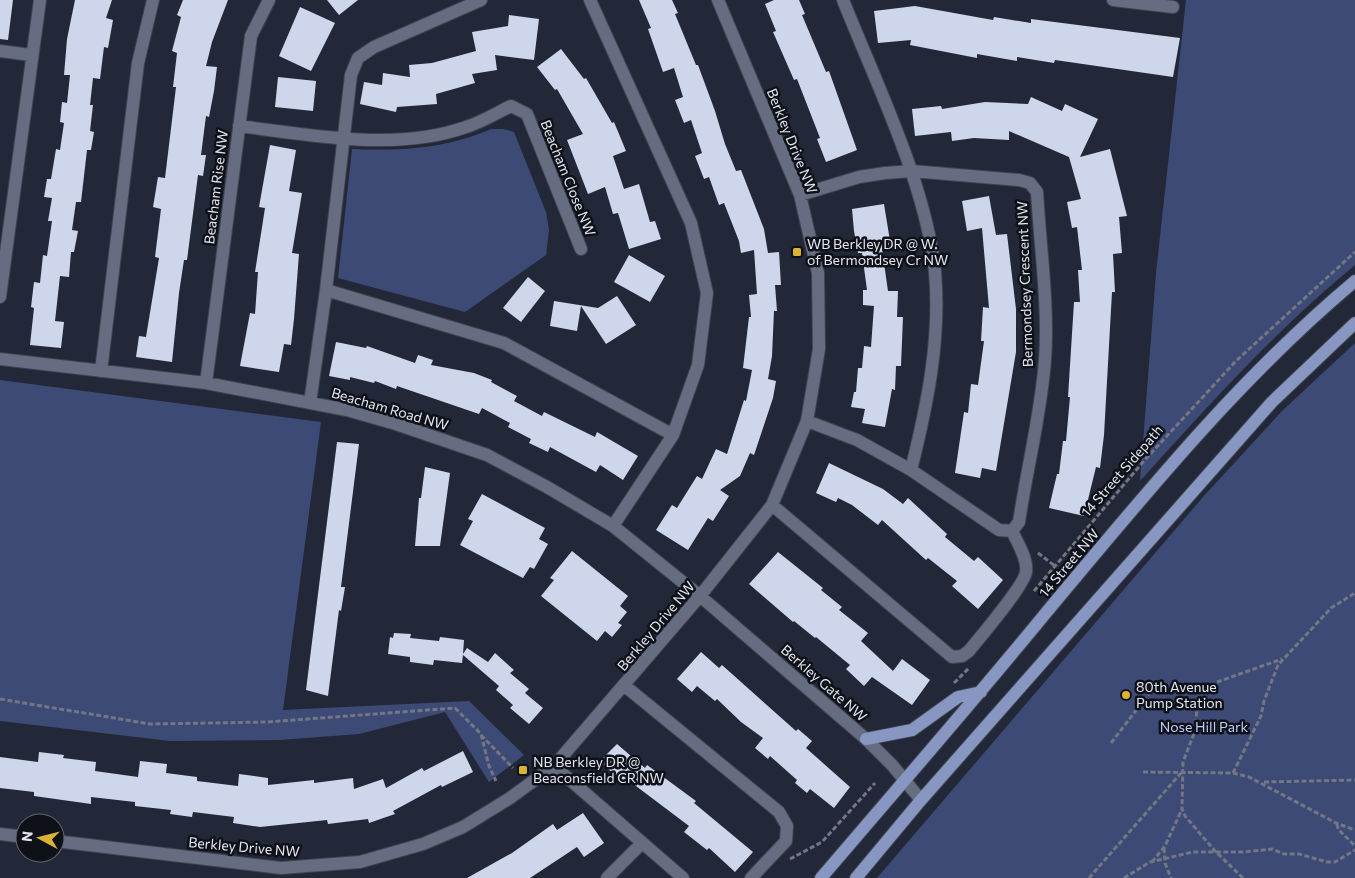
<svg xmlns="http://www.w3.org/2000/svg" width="1355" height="878" font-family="Commissioner,sans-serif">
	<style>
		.green { fill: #3d4a75 }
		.building { fill: #ced6ec }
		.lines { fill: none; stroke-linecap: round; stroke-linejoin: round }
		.minor-casing { stroke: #3f4451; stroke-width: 14 }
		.major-casing { stroke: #3f4451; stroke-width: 14 }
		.path { stroke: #737785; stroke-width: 3; stroke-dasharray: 5 2.5; stroke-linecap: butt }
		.minor { stroke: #676d81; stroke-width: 12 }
		.major { stroke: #8896c2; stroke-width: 12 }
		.poi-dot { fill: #dab333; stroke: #0f1119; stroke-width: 2 }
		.labels { text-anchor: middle; stroke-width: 5; stroke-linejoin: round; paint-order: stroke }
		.street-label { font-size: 14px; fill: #e2e5f0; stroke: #0f1119 }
		.poi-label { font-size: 14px; fill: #e2e5f0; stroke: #0f1119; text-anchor: start }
		.park-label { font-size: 14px; fill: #beccf8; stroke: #0f1119 }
	</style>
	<rect width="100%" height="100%" fill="#232838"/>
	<!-- green -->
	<path class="green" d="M1186,0H1355V265C1276,330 1209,405 1140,481L1156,273Z
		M491,129H504L514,132L546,212L549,230L546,255L465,312L338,278L352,149C403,151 444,149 491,129Z
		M1355,343V878H877L1203,497L1282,411Z
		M0,380L321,422L283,710L469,701L524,755L489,782L445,712L359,734L280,740L170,741L0,721Z"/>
	<!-- building -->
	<path class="building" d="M0,0H13L8,40L0,39Z
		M75,0H112L106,18L113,20L108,48L104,47L100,79L93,78L90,105H93L90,131L94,132L91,150H87L81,202H76L72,230L78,231L74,252H71L69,277L60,276L55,321L64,322L61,348L30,345L34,308L31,307L34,282L40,283L43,255L47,256L52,221H48L52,198L44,197L47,179H51L56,149L60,150L64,123L60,122L62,102L67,103L70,75H64L67,39Z
		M183,0H228L212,42L206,66L217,67L214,91L209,117L206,116L201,155H206L203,176L198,175L187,260H184L179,293L172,362L136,357L139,336L146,337L159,258L155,257L161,209L153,207L158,177L165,178L176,87H173L177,53L172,51L181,17L177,15Z
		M327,0H358L339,15Z
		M639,0H672L678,13L675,14L696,65H698L715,111L725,144L736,171L741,170L764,229L768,253L779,252L781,285H775L777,311H774L772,356L768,379L776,381L773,398L754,455L750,453L740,476L720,490L729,496L713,521L708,518L688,550L656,530L672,505L677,508L697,476L702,479L716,449L727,454L744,400L746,401L752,370L743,368L749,317H751L749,295L757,294L754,250L741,253L739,241L724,203L719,205L709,177L704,179L695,156L702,153L691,120L684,123L675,100L683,97L674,68L663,72L648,29L651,28Z
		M774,0H799L805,14L802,15L826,72L829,71L857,150L826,162L817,139L820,138L797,79L794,80L773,32L776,31L765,4Z
		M915,6L993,20L994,17L1031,23V19L1180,38L1173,77L1055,60L1054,63L1017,57V61L977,54V58L910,45L911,40L878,43L874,11Z
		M300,7L335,23L311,71L279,56Z
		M509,15L539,19L534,60L495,55L497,70L472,74L475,83L436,94L437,104L397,107L396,112L360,104L364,82L382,85L383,73L410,77L409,65L432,63L476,51L472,32L508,26Z
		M561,49L584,79L586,78L612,123L614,122L626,151L613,156L624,189L639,184L650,222L655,221L661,239L629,249L618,213L613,214L605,187L588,194L567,140L583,134L557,89L555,90L537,67Z
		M278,77L316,81L313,111L275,107Z
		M1031,97L1062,111L1065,104L1098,119L1080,157L1110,149L1127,216L1119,217L1122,253L1113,254L1115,292H1112L1104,435L1100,468L1096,467L1084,516L1049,508L1057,474H1059L1063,441H1066L1070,397H1068L1074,302H1080L1078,270H1082L1077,227L1072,228L1067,202L1081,199L1069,157L1009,131V140L974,138L952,141L951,132L915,136L912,109L941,106L942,109L985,102L1028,104Z
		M270,145L296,150L289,191L302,193L292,253L299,254L294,319L291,345L284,344L279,372L240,366L250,313L255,314L258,272H255L265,208L259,207Z
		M989,196L996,235L1007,234L1016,309V352L996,471L982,468L980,478L955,473L964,412L968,413L971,384L978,385L984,341H981L983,307L989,308L982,228L967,231L962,201Z
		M884,204L891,247L882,249L888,291H898L897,317H903L901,366H896L895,390L892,389L885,427L862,423L865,409L851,407L854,392H856L858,368H862L864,346L871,347L874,306L863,305V290H867L862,253H858L854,231L852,209Z
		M629,255L665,276L650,302L614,282Z
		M528,277L545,291L521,322L503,308Z
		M617,296L636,325L606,344L581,306L577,331L550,326L554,301L598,308Z
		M336,342L366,348L367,346L415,363L418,355L433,360L431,365L474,373L492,380L491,382L517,396L514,401L542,416L544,412L595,437L597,432L638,456L623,480L600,465L596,472L550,447L548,452L529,443L531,439L508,427L510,423L482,408L479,414L397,386L396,389L375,381L374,383L350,377V380L329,376Z
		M337,442L359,444L341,587H345L341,611L339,610L328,696L306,690Z
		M829,463L883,489L903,504L908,498L947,534L945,537L974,561L978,557L1003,580L978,609L952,586L957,581L928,558L926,560L882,520L878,525L852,505L838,498L836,502L816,493Z
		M425,467L450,473L440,546H415L419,498H421Z
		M482,494L545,528L539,539L548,544L534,569L530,567L523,578L460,545L473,521L468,519Z
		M572,551L628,596L620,606L627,612L618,623L622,625L612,637L605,631L597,641L541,596L554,580L550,578Z
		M778,552L823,588L821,590L842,607L839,610L868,633L861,641L893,671L902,659L930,680L912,705L872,677L864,686L846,669L850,665L816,637L815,638L794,621L793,622L749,584Z
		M394,633L411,634L410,638L439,641L440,637L464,640L463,654L467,648L488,662L495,653L514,670L510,673L529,689L525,693L543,708L529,724L510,708L513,705L496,690L499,686L463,655L462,663L434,660L433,665L410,662V657L388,654L390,637L393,638Z
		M701,652L719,668L722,665L796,731L798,729L812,741L806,748L850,787L834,808L810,789L807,793L795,783L797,780L770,756L768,759L755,748L763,738L741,722L717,699L715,701L697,686L692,692L677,679Z
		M617,744L645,768L647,765L696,801L694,803L753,852L735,872L709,848L707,850L684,832L689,826L628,780L624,784L600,761Z
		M463,751L473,772L442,787L441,785L393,811L395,814L369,823L368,819L328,824L327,820L260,827L233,823L234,817L193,812L192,817L170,814L171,810L135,806V802L91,797V804L34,796V792L0,788V757L38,762L39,752L64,755L63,758L96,762L95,771L138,777L140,761L167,764L166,773L197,777V781L238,786L239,774L268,778V785L314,780V783L353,778L354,789L383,779L386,788L422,768L424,771Z
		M583,813L604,843L584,857L577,847L530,878H467L512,853L553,824L557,830Z"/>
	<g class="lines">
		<defs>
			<path id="minor" d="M590,0L691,223L707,293L698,365L673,435L613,526
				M843,0C876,83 926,184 935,272C941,339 927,406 911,470
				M1113,0L1173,7
				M0,51L31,55
				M239,126C311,135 396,152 466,127C482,122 496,113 511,106L527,114L581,249
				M800,195L859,177L885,173L912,171L1019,180L1030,183L1037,192C1040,245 1049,308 1045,360C1041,414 1027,468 1019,522L1012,531L999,530L911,470L857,440L807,421
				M326,290L504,343L673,435
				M0,297L40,0
				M0,359L206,383L347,410L396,424L487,455L547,487L613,526L700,596L866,739L892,765L921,800
				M101,371L138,63L153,0
				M206,383L251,36L269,0
				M310,403L326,290L351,75L358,58L374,47L481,0
				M772,505L952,657L962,656L969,651C980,637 1024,586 1026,572C1028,559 1017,542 1012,531
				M625,686L779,812L787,826L786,841L751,878
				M554,766L683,878
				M0,834L25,837
				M55,841L281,868L360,862L423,844L463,827L510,798L554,766L700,596L772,505L807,421L819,349L818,273L800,195L718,0
				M607,878L642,843"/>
			<path id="major" d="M866,739L912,730L958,697L981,692
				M821,878C896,790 972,703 1045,614C1142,498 1238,379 1355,281
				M856,878L921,800L1272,402L1355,323"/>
		</defs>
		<!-- minor casing -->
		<use href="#minor" class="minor-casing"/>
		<!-- major casing -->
		<use href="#major" class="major-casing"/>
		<!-- path -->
		<path class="path" d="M1038,553L1055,566
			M1034,591L1143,462L1236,361L1355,252
			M954,683L969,668
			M0,699L150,724L267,722L455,708L481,734L489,766L496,781
			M481,735L513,768
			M1111,743L1151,691L1146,686L1145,688
			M1143,772L1233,773L1249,777L1336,823L1355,830
			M1233,773L1261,716L1264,701L1278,665L1331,608L1355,593
			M1264,782L1355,780
			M1337,824L1338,829L1355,846
			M1164,848L1165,863L1171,878
			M790,859L822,842L875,783
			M1152,862L1165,846L1182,809
			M1089,878L1181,773
			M1124,878L1150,862L1193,852H1244L1272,849L1284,854H1299L1327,862H1335L1355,850
			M1243,878L1215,851L1185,816L1182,809L1183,762L1195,731L1198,697L1201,690L1217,682L1282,659"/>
		<!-- minor -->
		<use href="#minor" class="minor"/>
		<!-- major -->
		<use href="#major" class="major"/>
	</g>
	<!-- markers -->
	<g class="poi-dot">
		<rect x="792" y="247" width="10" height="10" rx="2.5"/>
		<circle cx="1126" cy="695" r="5"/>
		<rect x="518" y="765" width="10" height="10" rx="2.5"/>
	</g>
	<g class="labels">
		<!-- street labels -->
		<g class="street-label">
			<text transform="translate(792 141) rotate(68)" y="5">Berkley Drive NW</text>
			<text transform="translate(568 178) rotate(68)" y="5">Beacham Close NW</text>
			<text transform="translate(216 187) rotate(-83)" y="5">Beacham Rise NW</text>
			<text transform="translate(1025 284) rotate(-92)" y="5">Bermondsey Crescent NW</text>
			<text transform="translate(390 409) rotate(16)" y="5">Beacham Road NW</text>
			<text transform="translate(1122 471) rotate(-49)" y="5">14 Street Sidepath</text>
			<text transform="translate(1069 563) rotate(-50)" y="5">14 Street NW</text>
			<text transform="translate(656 626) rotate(-50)" y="5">Berkley Drive NW</text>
			<text transform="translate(824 683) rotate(41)" y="5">Berkley Gate NW</text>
			<text transform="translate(244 847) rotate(5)" y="5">Berkley Drive NW</text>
		</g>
		<!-- poi labels -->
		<g class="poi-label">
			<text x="807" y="249">WB Berkley DR @ W.<tspan x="807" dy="16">of Bermondsey Cr NW</tspan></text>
			<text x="1136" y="692">80th Avenue<tspan x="1136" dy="16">Pump Station</tspan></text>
			<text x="533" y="767">NB Berkley DR @<tspan x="533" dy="16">Beaconsfield CR NW</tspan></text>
		</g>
		<!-- park labels -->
		<g class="park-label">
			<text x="1204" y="732">Nose Hill Park</text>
		</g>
	</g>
	<!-- north arrow -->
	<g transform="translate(40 838) rotate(277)"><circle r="24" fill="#0f1119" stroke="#63666f"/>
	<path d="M0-4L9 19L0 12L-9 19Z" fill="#dab333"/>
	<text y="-8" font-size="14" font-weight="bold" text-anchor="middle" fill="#e2e5f0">N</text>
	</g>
</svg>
